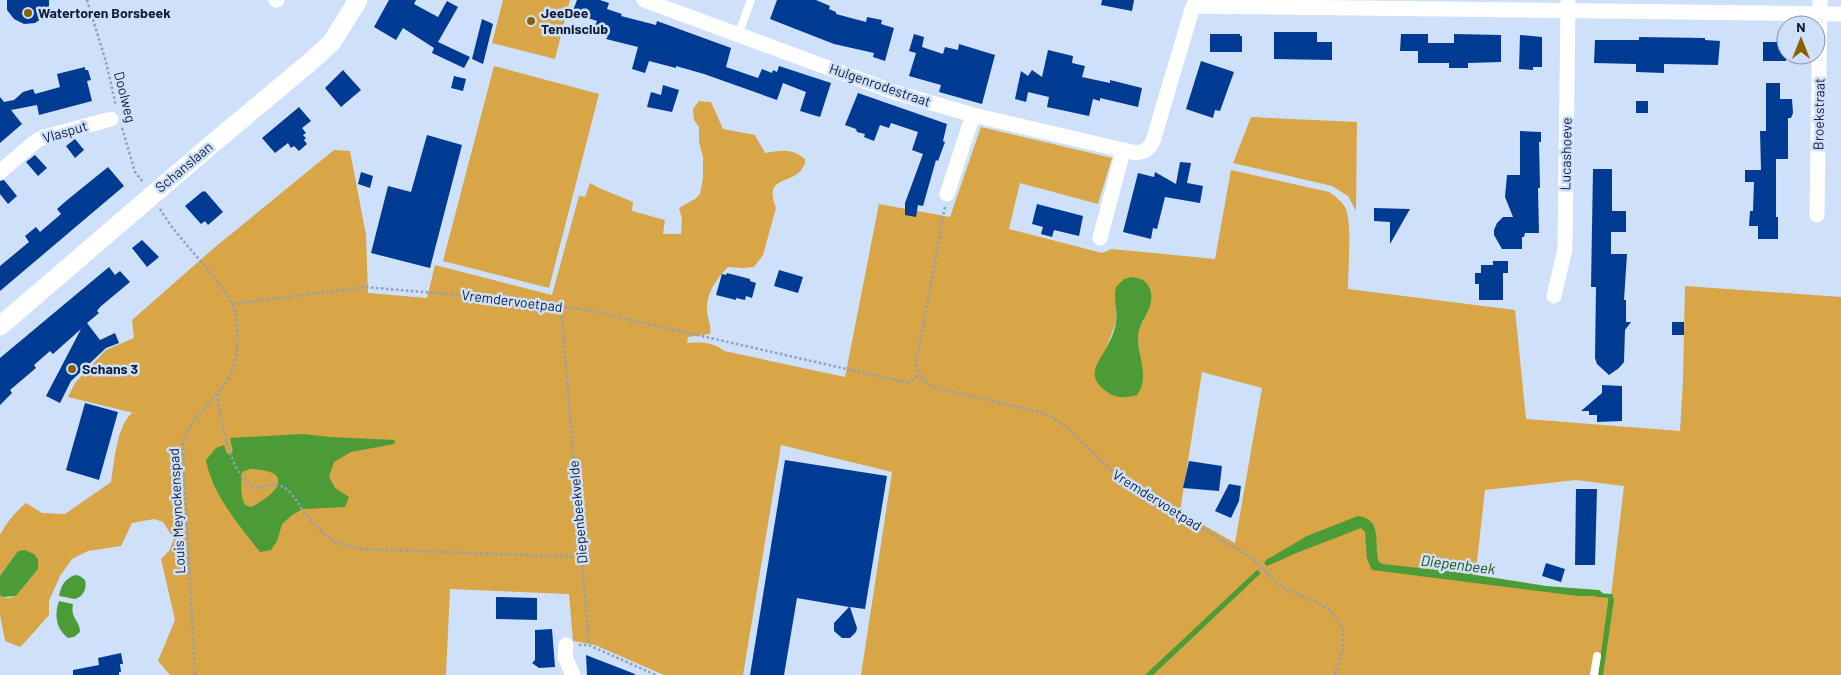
<svg xmlns="http://www.w3.org/2000/svg" width="1841" height="675" font-family="Barlow,sans-serif">
	<style>
		.green { fill: #d8a547; fill-rule: evenodd }
		.water { fill: #4b9b37; fill-rule: evenodd }
		.lines { fill: none; stroke-linecap: round; stroke-linejoin: round }
		.stream { stroke: #4b9b37; stroke-width: 4 }
		.building { fill: #003b93 }
		.path { stroke: #8fa0ba; stroke-width: 2.5; stroke-dasharray: 2.5 2.5; stroke-linecap: butt }
		.service { stroke: #fff; stroke-width: 8 }
		.minor { stroke: #fff; stroke-width: 15 }
		.tertiary { stroke: #fff; stroke-width: 19 }
		.poi-dot { fill: #8a6101; stroke: #cfe0fb; stroke-width: 2 }
		.labels { text-anchor: middle; stroke-width: 5; stroke-linejoin: round; paint-order: stroke }
		.poi-label { font-size: 14px; font-weight: bold; fill: #0f1e37; stroke: #cfe0fb; text-anchor: start }
		.street-label { font-size: 14px; fill: #0f1e37; stroke: #cfe0fb }
		.water-label { font-size: 15px; font-style: italic; fill: #1d510d; stroke: #cfe0fb }
	</style>
	<rect width="100%" height="100%" fill="#cfe0fb"/>
	<!-- green -->
	<path class="green" d="M503,0H570L555,59L492,43Z
		M494,66L599,94L549,288L443,261Z
		M699,101L711,102L723,129L755,135L765,153C781,150 792,148 805,159C805,162 805,165 803,167C795,185 762,174 776,208L763,255L754,267L743,268L728,267C717,279 706,292 707,310C707,319 712,325 710,334L688,337L687,343C700,342 714,342 724,351L845,377L879,204L950,217L981,127L1112,158L1098,204L1020,183L1009,229L1102,253L1112,249L1215,259L1231,170L1329,192C1335,196 1343,202 1346,209C1352,223 1348,272 1348,289L1515,310L1526,419L1680,431L1683,380L1685,286L1841,297V675H861L892,472L781,445L743,675H664L595,645L573,641L569,594L450,589L446,675H170L158,661L175,620L161,559L169,551L174,539L163,522L154,519L132,523L121,546L88,551L72,559L60,576L49,601V615L27,640L20,647L5,641L0,615V595L2,597L9,598L16,596L38,569V559C32,552 27,550 18,551L0,576V535C7,522 15,512 26,503L42,513L65,514L111,482C114,463 117,425 132,413L138,414L68,397L75,383L106,350L134,338L132,320L214,248L334,150L350,151L366,235L368,293L427,298L435,265L552,295L579,196L585,197L590,183L599,188L633,202L632,211L665,220L663,234H681L682,219L679,208L695,199L700,194L703,178V157L699,142V127L694,120L693,109ZM1116,287L1144,320C1141,325 1139,328 1138,334C1136,351 1156,396 1125,397C1113,398 1106,392 1099,383L1105,352L1116,322ZM1202,372L1262,388L1235,543L1180,512ZM1576,480L1624,486L1611,596L1475,579L1485,490Z
		M1251,117L1357,122L1356,211L1348,196L1332,186L1233,163Z"/>
	<!-- water -->
	<path class="water" d="M1132,277C1142,278 1149,282 1151,293C1154,310 1138,322 1138,338C1138,356 1150,378 1137,395C1126,398 1116,399 1107,392C1088,377 1094,369 1104,352C1109,344 1115,331 1116,322C1118,311 1113,299 1116,287L1124,279Z
		M303,434L330,437L395,440L394,444L351,452L334,462L329,477L335,488L349,497L345,507L303,509L292,515L282,524L277,541L271,550L260,552C239,525 212,494 206,460L216,448L224,445L227,454L233,452L230,438ZM250,469C295,470 280,493 251,507L245,505C240,495 241,483 242,472Z
		M1358,516C1384,519 1373,546 1379,562L1383,564L1463,573L1546,586L1599,590L1603,593L1598,596H1578L1372,570L1367,559L1365,532L1361,528L1294,554L1267,566L1264,563L1266,560L1307,536Z
		M25,550L34,554L38,559V569L16,596L2,597L0,595V576L18,551Z
		M1257,570L1261,573L1153,675H1145Z
		M75,575L80,576L85,580C87,588 84,596 75,599L59,596C61,585 65,579 75,575Z
		M1609,595H1612L1614,600L1603,675H1598Z
		M59,601L73,604C70,619 80,620 80,632L74,637L68,638C56,629 54,615 59,601Z"/>
	<g class="lines">
		<!-- stream -->
		<path class="stream" d="M1597,595L1611,596L1610,599"/>
	</g>
	<!-- building -->
	<path class="building" d="M7,0H49V7L44,17L35,23L24,24L14,19L7,10Z
		M389,0H416L414,4L438,17L447,1L458,7L438,42L470,57L464,68L432,53L434,48L403,28L396,40L374,27Z
		M577,0H600L609,3L607,9L622,14L621,16L656,25L657,21L731,48L726,67L758,78L762,69L772,73L773,70L777,72L779,66L831,83L820,117L800,111L806,92L783,83L777,100L704,74L676,66V68L649,61L645,73L632,69L638,47L606,39L608,36L593,31L597,21L572,13Z
		M777,0H816L830,6L829,9L836,12V14L866,22L867,17L882,20L881,24L894,28L885,61L873,57L874,53L834,44L770,19Z
		M1102,0H1134L1132,11L1101,5Z
		M482,19L493,24L483,64L472,59Z
		M1274,32H1317V42H1332V60L1274,59Z
		M914,34L924,37L922,47L943,54L945,47L958,50L959,44L995,55L982,104L939,92L941,85L909,76L916,53L909,51Z
		M1210,34H1240V36H1242V52H1210Z
		M1401,34H1428V43H1454V34L1501,35V62L1468,63V68H1449V63H1418V51H1400Z
		M1520,35L1542,37V67H1533V70L1519,69Z
		M1639,37L1705,38V40L1720,41L1718,65L1664,64V73L1636,72V64L1594,63L1595,40H1639Z
		M1763,42H1786V61H1763Z
		M1048,50L1073,56L1072,63L1085,66L1082,77L1110,83V80L1142,88L1138,107L1100,98V101L1093,99L1089,116L1047,107L1049,97L1028,92L1026,102L1015,99L1021,71L1028,76L1032,70L1042,77Z
		M1201,61L1234,72L1220,111L1215,110L1213,118L1186,109Z
		M85,67V70H88L91,80L87,81L92,101L39,115L37,105L11,110L22,124L0,143V97L4,102L14,100L23,92L33,89L35,94L60,87L57,74Z
		M343,70L361,90L341,107L325,88Z
		M454,76L466,79L463,91L451,88Z
		M1766,83H1780V99H1792L1793,113L1791,118H1788V159H1776V217H1778V239H1758V226H1749L1750,211H1753L1754,182H1745V170H1761L1760,131H1766Z
		M663,85L679,90L672,112L647,107L651,92L661,95Z
		M858,93L947,124L943,141L945,142L938,161L936,160L923,206L918,205L916,217L905,215V203L923,154L912,150L918,132L891,123L889,128L880,125L874,141L864,137L865,134L857,132L856,129L845,125Z
		M1636,101H1648V113H1636Z
		M299,107L311,121L302,128L306,133L303,135L306,138L304,140L307,144L299,151L294,146L291,148L288,143L275,153L262,138Z
		M1520,131L1541,132V142H1539L1540,188H1538L1539,233H1525L1524,237H1522V249H1502L1494,235V230L1497,223L1503,217H1513L1505,197L1507,175H1520Z
		M427,135L462,145L430,268L371,253L388,186L411,192Z
		M75,139L84,150L75,158L66,146Z
		M35,155L47,168L38,176L26,162Z
		M1180,162L1191,163L1187,183L1203,186L1200,203L1165,197L1157,229L1153,228L1151,239L1123,232L1138,173L1154,177L1155,172L1176,184Z
		M108,167L124,186L0,291V266L29,242L25,236L36,227L40,232L61,214L57,209L66,201Z
		M1593,169H1612V211H1626V232H1611V254H1627L1624,300H1626V322H1631L1625,330L1624,362L1619,368L1609,375L1597,364L1595,358L1596,287H1591Z
		M361,172L373,176L370,188L358,184Z
		M4,180L17,196L8,204L0,194V181Z
		M203,191L204,192L205,191L223,212L208,225L205,221L201,224L185,206Z
		M1037,204L1083,216L1079,236L1054,230L1052,237L1041,234L1043,227L1032,224Z
		M1374,208L1410,209L1390,244V222L1374,221Z
		M142,240L159,257L147,267L132,248Z
		M1493,261H1508V273H1503V300H1479V284H1475V273H1481V265H1493Z
		M109,267L115,275L120,271L130,282L100,307L97,311L99,313L87,323L100,340L115,333L119,343L106,348L71,381L60,403L46,396L81,329L53,354L50,351L34,365L36,368L10,390L12,393L0,405V358Z
		M779,270L803,277L798,293L774,286Z
		M727,273L750,279V281L756,283L752,298L746,296L745,300L736,298V300L716,295L722,274L726,275Z
		M1672,322H1684V335H1672Z
		M1602,385L1622,386V421L1597,422V415H1589V411H1581L1602,393Z
		M85,403L118,412L99,480L66,470Z
		M785,460L887,476L865,609L850,607L857,628L856,632L850,638H842L834,631V623L849,607L797,598L784,675H750Z
		M1189,461L1222,466L1219,491L1183,488Z
		M1229,484L1241,486L1239,501L1231,518L1215,511Z
		M1576,489H1597L1595,565H1575Z
		M1546,563L1565,569L1561,582L1542,576Z
		M496,597L537,598V620L496,619Z
		M552,629L555,667L539,668L532,663L535,660V630Z
		M121,653L123,664H120L121,672H119V675H73V670L99,665L98,658Z
		M586,655L635,674V675H587Z"/>
	<g class="lines">
		<!-- path -->
		<path class="path" d="M87,0L106,62L116,106
			M122,128L135,172L143,182
			M945,207L916,363C919,376 924,383 936,388L1044,413C1071,425 1099,462 1124,481L1253,559L1276,582L1290,591L1319,603L1329,610L1337,618L1343,631V648L1335,675
			M160,209C180,243 212,268 231,302C238,315 238,334 237,347C236,357 234,368 230,376C216,401 189,416 183,444L195,675
			M232,304L365,287L494,298L587,310L904,382H909L919,375
			M561,306L589,645
			M217,394C221,419 230,483 259,488C286,477 292,495 306,515C312,523 321,531 328,537C336,544 352,546 361,549L581,557
			M579,645H589L595,648L656,675"/>
		<!-- service -->
		<path class="service" d="M738,35L751,0
			M1594,675L1597,656"/>
		<!-- minor -->
		<path class="minor" d="M276,0H277
			M644,0L894,92L973,115L1136,153C1145,152 1149,149 1153,141L1193,6L1841,14
			M0,172L36,141L44,137L111,119
			M947,194L973,115
			M1817,215L1820,0
			M1100,238L1123,151
			M1554,296L1565,249L1568,2
			M566,645L565,657L573,675"/>
		<!-- tertiary -->
		<path class="tertiary" d="M0,326L212,144L309,63L332,42L358,0"/>
	</g>
	<!-- markers -->
	<g class="poi-dot">
		<circle cx="28" cy="13" r="5"/>
		<circle cx="531" cy="21" r="5"/>
		<circle cx="72" cy="369" r="5"/>
	</g>
	<g class="labels">
		<!-- poi labels -->
		<g class="poi-label">
			<text x="38" y="18">Watertoren Borsbeek</text>
			<text x="541" y="18">JeeDee<tspan x="541" dy="16">Tennisclub</tspan></text>
			<text x="82" y="374">Schans 3</text>
		</g>
		<!-- street labels -->
		<g class="street-label">
			<text transform="translate(880 85) rotate(19)" y="5">Hulgenrodestraat</text>
			<text transform="translate(125 97) rotate(76)" y="5">Doolweg</text>
			<text transform="translate(1819 114) rotate(-89)" y="5">Broekstraat</text>
			<text transform="translate(65 132) rotate(-17)" y="5">Vlasput</text>
			<text transform="translate(1566 154) rotate(-89)" y="5">Lucashoeve</text>
			<text transform="translate(184 167) rotate(-40)" y="5">Schanslaan</text>
			<text transform="translate(512 301) rotate(7)" y="5">Vremdervoetpad</text>
			<text transform="translate(1157 500) rotate(32)" y="5">Vremdervoetpad</text>
			<text transform="translate(177 511) rotate(-93)" y="5">Louis Meynckenspad</text>
			<text transform="translate(578 512) rotate(-95)" y="5">Diepenbeekvelde</text>
		</g>
		<!-- water labels -->
		<g class="water-label">
			<text transform="translate(1458 565) rotate(7)" y="5">Diepenbeek</text>
		</g>
	</g>
	<!-- north arrow -->
	<g transform="translate(1801 40)"><circle r="24" fill="#cfe0fb" stroke="#8292ad"/>
	<path d="M0-4L9 19L0 12L-9 19Z" fill="#8a6101"/>
	<text y="-8" font-size="14" font-weight="bold" text-anchor="middle" fill="#0f1e37">N</text>
	</g>
</svg>
